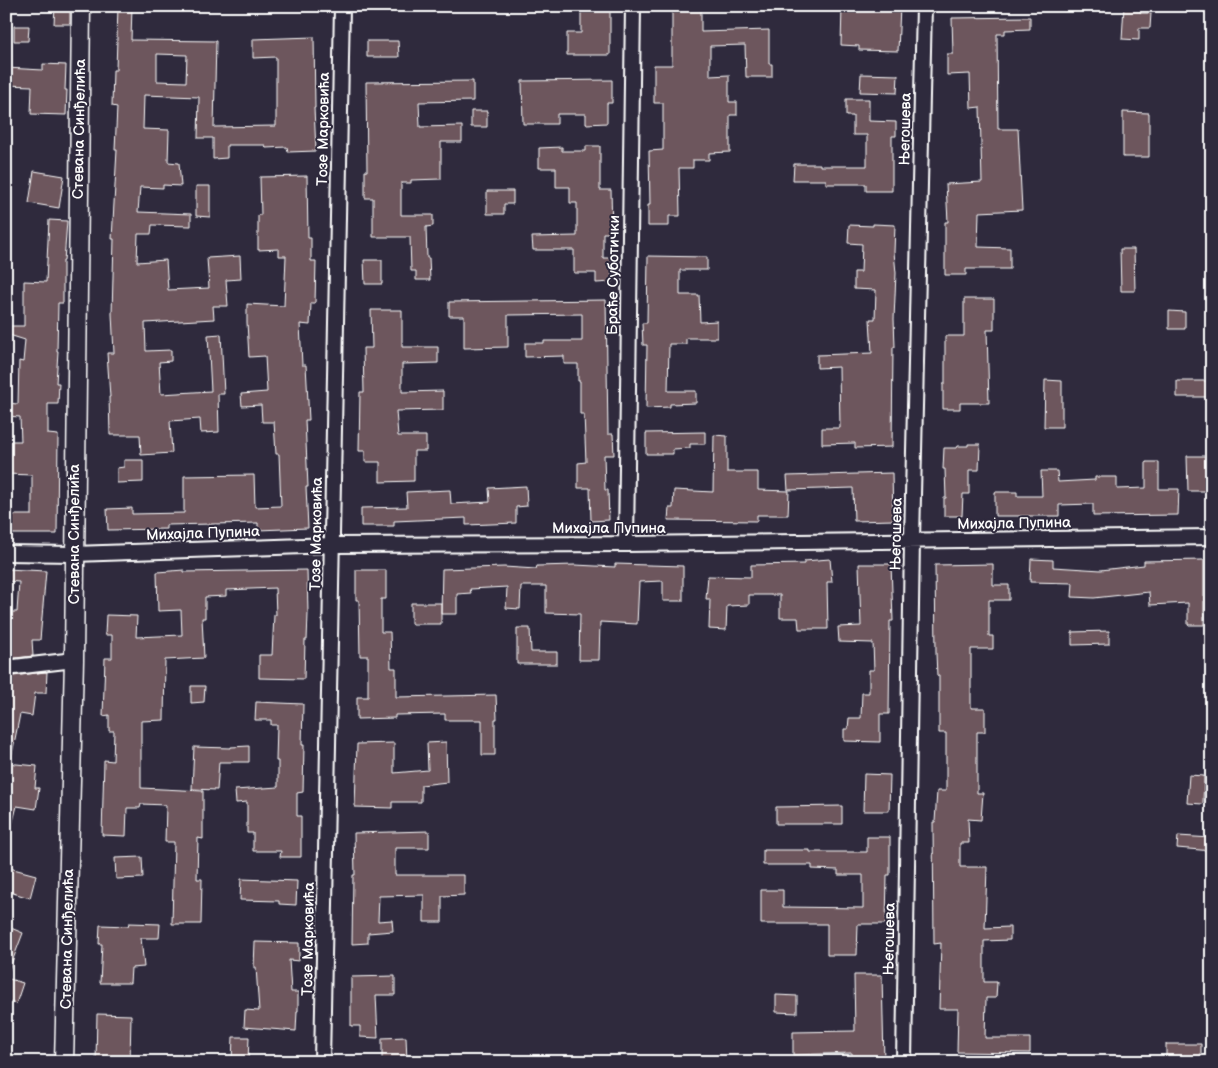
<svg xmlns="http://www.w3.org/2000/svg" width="1218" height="1068" font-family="'Balsamiq Sans',sans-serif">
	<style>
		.building { fill: #6d565d; stroke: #fff; fill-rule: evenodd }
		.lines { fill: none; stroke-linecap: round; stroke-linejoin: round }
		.minor-casing { stroke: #fff; stroke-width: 18 }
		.tertiary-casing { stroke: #fff; stroke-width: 21 }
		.minor { stroke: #2f2a3d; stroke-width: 14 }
		.tertiary { stroke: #2f2a3d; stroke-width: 18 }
		.labels { text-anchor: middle; stroke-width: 4; stroke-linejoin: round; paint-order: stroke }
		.street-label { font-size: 15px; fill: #fff; stroke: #2f2a3d }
	</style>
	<rect width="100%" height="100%" fill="#2f2a3d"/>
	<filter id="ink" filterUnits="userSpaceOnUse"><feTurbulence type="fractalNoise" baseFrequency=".02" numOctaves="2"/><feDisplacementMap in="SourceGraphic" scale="10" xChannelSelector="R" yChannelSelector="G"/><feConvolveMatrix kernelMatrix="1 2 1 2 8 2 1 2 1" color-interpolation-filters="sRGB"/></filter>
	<g filter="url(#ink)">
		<!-- building -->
		<path class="building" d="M55,6H70V24H54Z
			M118,6H132L131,40L216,41L214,127L276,126V57L253,58V39L314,37L315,108H314L316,151L288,152L287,147L266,148L265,145H227V158L213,159V138H198L199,97L144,95L143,129L169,130L168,162L179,163L181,186L163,185V188L140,187L138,212L191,214V226L152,225L151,234H138L137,262L166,260L168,290L209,288L207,258L240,256L241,279L226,280L228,306H213L214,319L145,323L146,351L171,350V361L159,362L161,394L211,391L208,335L221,334L224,394H218L219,432L201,433L200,419L170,421L172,453L141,455L140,435H110L109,397H110L107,353H114L112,314L114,239H112L117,150H115L117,107L112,106L113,70H116ZM157,54L187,55L186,82L157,81Z
			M581,6H610V55H567V33H581Z
			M672,6H701V32L769,30V64H772V77H746L745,45L710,46V76L729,75V102H737V115H730V152L709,153V160H693V168H679L680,216H669V226H648V205H650L649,151L663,150V103H654V65H672Z
			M842,6H900L898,51L859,50V46L841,45Z
			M1124,6H1141V13H1151L1150,28H1139V40L1122,39Z
			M1030,17V29L1005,30V34H997L998,129H1018L1022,210L979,212L978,247L1010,248V269H966V275H945V222H948L946,184L982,182L980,107L971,108L970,74L947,75V54H953L952,18Z
			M14,26H29L28,41H14Z
			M367,41H398L399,57H367Z
			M43,64L66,65L65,90H67L66,115L31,114L32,86L6,85V68L43,70Z
			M861,74L898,75L897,93L860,92Z
			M612,80V103H607V123L586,124V114H557V124H523L522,81Z
			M473,81V101L419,102L420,127L462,126V142H441V179L411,180V183H401V215H433V226L426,227L427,258H429L430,280H416V271H411L410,237H373V198H365V171H367L366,82Z
			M846,99H869V121L896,122V136H892V191H866V184H826V180H793L794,164H820V166H867V135H853V116H846Z
			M471,111H487V127H471Z
			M1123,112L1149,113V157H1123Z
			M586,146H600V190H611L612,233H603V258H612V282L596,283V273H574V250H533L532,237L577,236V203H570V187H556V168H539V148L562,147V151H586Z
			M34,171L64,176L59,208L29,203Z
			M307,176L308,238H311V261H316L315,303H311L310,325L300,324L302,365H306L309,420H305L308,487H306L308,528L258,530V523L166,525V529L108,530L107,509L132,508V514L184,513V476L254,475L255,507L281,506L279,454H276L274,422H262L261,405L242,406L241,394L267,392L265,356L249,357L247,322V304L284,306L286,256H279V249L258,250V215H261L260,177Z
			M196,186H210V217L196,216Z
			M487,191H513V204H504V214H487Z
			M49,220L67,221L64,261H63V303H58L57,351H58L56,383H59L58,404H48V434L58,435L57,534H12V515H32V475L6,474V441H21L20,417L6,416V403L18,404L19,361L23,362L25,340L6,334V326H24V281L46,282Z
			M873,224L895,225L894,252L896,273L894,319L895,347H893L892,447L855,448V443L822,444V428H840L839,367L817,368V355L872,353L870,319H875L876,290L854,289V272H861L862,244L848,243L849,225L873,226Z
			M1120,249H1134L1135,291H1121Z
			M648,256L707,257V270H680V295H699L700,322L717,321V338H686V344H669L668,391H696V403L670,404V407L646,408L647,345H643L642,323H647Z
			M364,260H382V284H365Z
			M964,299H994V330H987L989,403H960V409H943V384H945V336H964Z
			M606,300L608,434H613L614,455H604L605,490H608L609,520L591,521L590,488H578V463L586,462L584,414H580V381H578V364H564V356L525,357V343H544V341H582V314L508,315V347L464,348V316H449V302Z
			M371,310H402V347H438V363L402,364V392L443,391V410L396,411L398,436H426V451H414V481L380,482V462H365V451H359L360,392H364L363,348H372Z
			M1169,311L1185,312V329H1169Z
			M1045,380L1062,381V427H1044Z
			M1177,381H1212V397H1177Z
			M705,432V444H690V448L673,449V454H646V433Z
			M714,435L727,436V472H758V490L789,491L788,515H757V521L668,520L669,508H673L674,490L713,492Z
			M968,444H980L979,470H969V494H963L962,516H944V498H946L945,469H943L944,448H957L958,446H968Z
			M1187,456H1205L1206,491H1188Z
			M124,460H143V482L117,483V468L124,467Z
			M1146,462H1159V489H1179L1178,515L1093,516V504L1059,505V516H995V492H1017V496H1042L1041,471H1057L1058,482L1095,480V477H1117V489L1146,488Z
			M892,473L893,520L854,521L853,488L788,490L787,476Z
			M526,486L527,506L516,507V523L466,525V518L394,521V526H361V508L407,507L406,492L450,490L451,504L490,502L489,488Z
			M830,559L832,582H827L828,629H799L798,618H780V595H749V605L727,606L726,630L709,629L710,599H706L708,576L751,577V565L804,564V561Z
			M1031,559L1053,560V567L1101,570L1144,565V561L1204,560V625H1188V603L1150,605L1149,592L1094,598L1072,597L1073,583L1030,582Z
			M615,564L683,566V601H663V581L639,582L637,624L600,622L599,660H579L580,614L546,613V586H521L520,609L506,608L507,587L470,589L471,593L457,594V614H441L442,569L504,567L536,569L537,566L575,565L615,567Z
			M859,564H891L893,621H890L889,714H880V742L844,741V729H848L849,718H861L862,693H869V670H874L873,643L839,642L838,627L861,626Z
			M993,564V585H1009V600H989V636H993V649H971V708H985V732H977V793H983L981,820L968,819L969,843H960V867H987L985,928L1010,927V940L984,941V982H997L996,998H986L985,1038H1030V1053L957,1052L958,1009H939L941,943L934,944L933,822H935L937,791H946V733H939V676H937L936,653L935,565Z
			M6,569L46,571L40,640H32L33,656L6,659V612H17L19,582L6,581Z
			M184,570V572L307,570L308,614L307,640H305L304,679L259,678V655H272L274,615H276L275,588L226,590V596L205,597V618H202L204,658L165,660L164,720L141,721V788L203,791V839L198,838L197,879H202L201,924H172L174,842H165L166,805L141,804L140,808H127L126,836L102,835L104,760L113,761L114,731H109V715L103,716L105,658H112V635H105L106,615L137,616L136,637L182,635L181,610L158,611L157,572Z
			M356,570H386V599H381V632H390L391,668H396V697L496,695L497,719H495V755H482V720H445V714L395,715V718L357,719V697H368V656H360L359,600H356Z
			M411,603H441V624H411Z
			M517,628H530L531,652H557V664H517Z
			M1109,631V644L1072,645V632Z
			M44,672H47L46,693H35L32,716L20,714L12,754H6V677Z
			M191,686H205L204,702L191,703Z
			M256,702L303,704L302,745H304L303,792L297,793V816H301V857H280L281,851H253V833H247V802L236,803L235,790L278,787V761H276L277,725H271V720H255Z
			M446,742L447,782L421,785V802H392V808L355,807L357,744L394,743V773L428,770L427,743Z
			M249,746V762H219L217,790L192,789L194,747L231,748V747Z
			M6,763L37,766L35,788H39L36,809L17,806L10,833H6Z
			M864,774L890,775L889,811H863Z
			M1189,775L1204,776L1203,804L1187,803Z
			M842,806V824H776V807Z
			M429,831V848H395V875H464V895L442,896V922H424V895L379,896L378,921L392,920L393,931L368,933V943L352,944L353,875H355L354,833Z
			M1178,836L1212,838V851L1177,848Z
			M867,837H890V875H887L886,924H858L857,955H827V924H761V890H783V907L863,908V875H838V870L812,869V865H763V850H810V852H867Z
			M142,857L143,878L116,879L115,858Z
			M6,867L36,875L30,898L6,891Z
			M241,879L297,881L296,905L279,904V901L240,900Z
			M129,923L160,924L159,938H141L144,967L131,968L130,983H100L102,944H99L100,925L128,926Z
			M6,926L23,933L7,975H6Z
			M255,942L299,943V961L289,960L291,992H298V1011H297L296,1031L244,1027L245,1010L259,1011L256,967H254Z
			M854,975H882L884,1062H852V1053L793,1055V1032L855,1031Z
			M395,976V995H376L378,1038L360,1037V1026H351V977Z
			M6,978L23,983L16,1004L6,1001Z
			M776,995L797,996V1013L776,1012Z
			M97,1014L131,1015L130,1062H96Z
			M233,1037H249L248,1062H232Z
			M406,1037L407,1062H382V1038Z
			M1166,1044H1201V1061L1166,1062Z"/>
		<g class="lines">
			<defs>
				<path id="minor" d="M626,544L633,6
					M6,553L74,554L332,545L626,544L1212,537
					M6,668L74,660
					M322,1062L342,6
					M904,1062L912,540L924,6"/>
				<path id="tertiary" d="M64,1062L74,660L81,6"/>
			</defs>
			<!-- minor casing -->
			<use href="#minor" class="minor-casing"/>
			<!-- tertiary casing -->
			<use href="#tertiary" class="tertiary-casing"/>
			<!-- minor -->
			<use href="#minor" class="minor"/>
			<!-- tertiary -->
			<use href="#tertiary" class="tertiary"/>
		</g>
	</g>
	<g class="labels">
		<!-- street labels -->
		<g class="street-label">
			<text transform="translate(79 129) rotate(-89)" y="5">Стевана Синђелића</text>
			<text transform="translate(323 129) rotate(-89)" y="5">Тозе Марковића</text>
			<text transform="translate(905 129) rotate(-89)" y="5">Његошева</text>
			<text transform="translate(613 275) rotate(-89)" y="5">Браће Суботички</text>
			<text transform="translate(1014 523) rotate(-1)" y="5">Михајла Пупина</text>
			<text x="609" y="533">Михајла Пупина</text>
			<text transform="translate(203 533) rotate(-2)" y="5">Михајла Пупина</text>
			<text transform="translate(74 534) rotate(-90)" y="5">Стевана Синђелића</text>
			<text transform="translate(316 534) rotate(-89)" y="5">Тозе Марковића</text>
			<text transform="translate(896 534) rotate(-89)" y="5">Његошева</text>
			<text transform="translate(67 939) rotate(-89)" y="5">Стевана Синђелића</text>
			<text transform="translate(308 939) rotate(-89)" y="5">Тозе Марковића</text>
			<text transform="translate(889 939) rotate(-89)" y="5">Његошева</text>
		</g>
	</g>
	<!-- margin -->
	<rect width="1218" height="1068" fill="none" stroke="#2f2a3d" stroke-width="25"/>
	<rect x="12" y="12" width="1193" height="1043" fill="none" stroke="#fff" stroke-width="2" filter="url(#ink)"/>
</svg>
